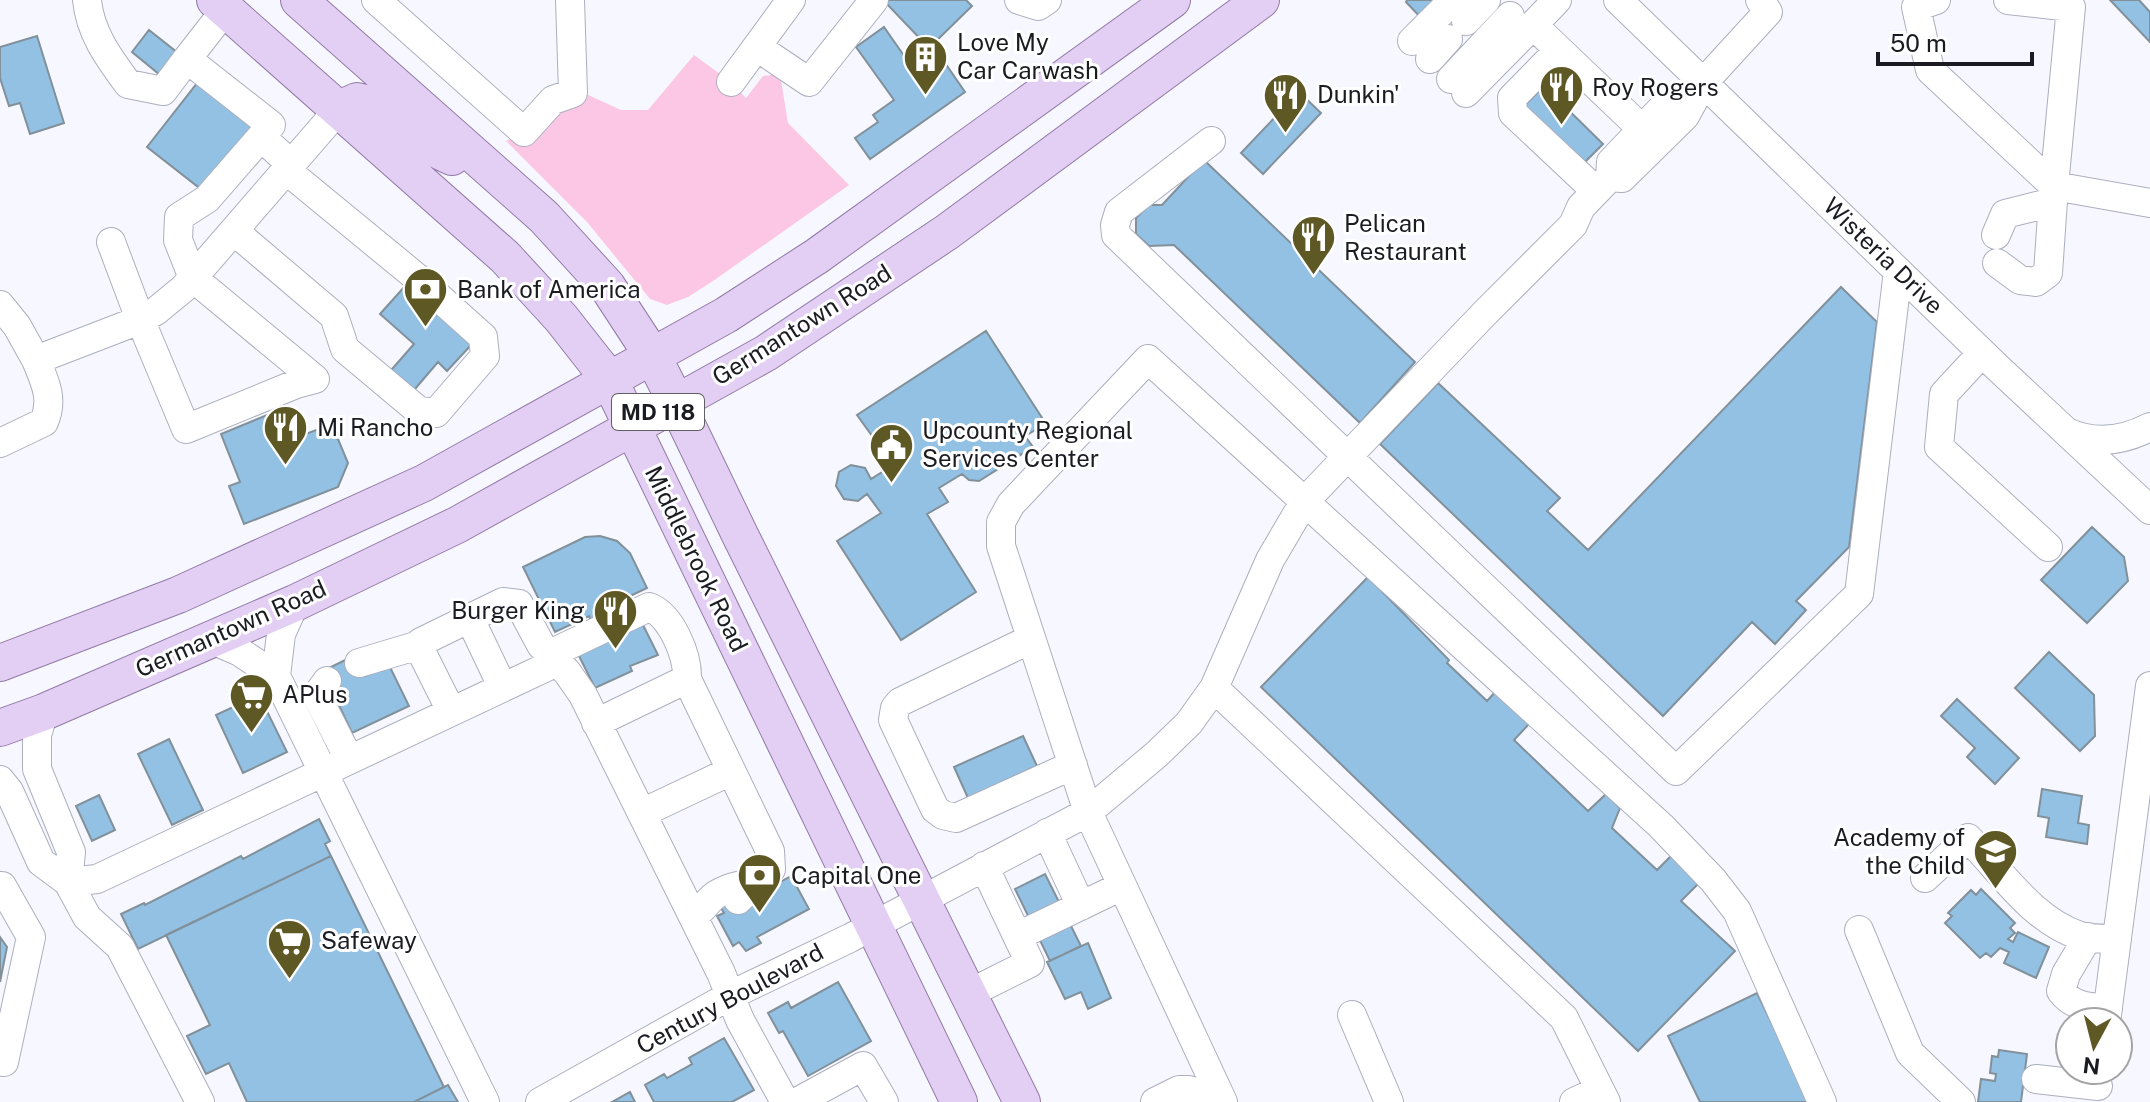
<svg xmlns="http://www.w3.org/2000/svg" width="2150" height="1102" font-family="'Public Sans',sans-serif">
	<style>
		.green { fill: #fbc7e5 }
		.building { fill: #92c1e4; stroke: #82909a; stroke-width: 2 }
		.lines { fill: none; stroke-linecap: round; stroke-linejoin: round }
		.minor-casing { stroke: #abafbe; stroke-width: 30 }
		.major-casing { stroke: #917ba6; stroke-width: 38 }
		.minor { stroke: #fff; stroke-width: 28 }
		.major { stroke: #e3cef4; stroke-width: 36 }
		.labels { text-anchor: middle; stroke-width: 6; stroke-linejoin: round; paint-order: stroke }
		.shield { fill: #fff; stroke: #5f6064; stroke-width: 2 }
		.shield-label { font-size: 22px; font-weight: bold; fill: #1b1c22 }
		.poi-label { font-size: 24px; fill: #1b1c22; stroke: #fff; text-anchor: start }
		.street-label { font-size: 24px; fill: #1b1c22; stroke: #fff }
	</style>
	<rect width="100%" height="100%" fill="#f7f8ff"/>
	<!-- green -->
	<path class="green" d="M694,55L731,82L746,98L763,76L780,74L788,123L849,185L713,281L688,297L667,305L650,299L587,222L506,141L524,132L586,94L621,110H648Z"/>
	<!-- building -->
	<path class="building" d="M889,0H966L972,6L929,48L886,3Z
		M1407,0H1444L1425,22L1406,2Z
		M2110,0H2139L2150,12V42Z
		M884,27L921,80L945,63L965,92L870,159L855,138L878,122L873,115L894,100L856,47Z
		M149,30L183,57L165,79L132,52Z
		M37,36L64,123L30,134L20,103L9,106L0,78V47Z
		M198,82L253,125L202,190L147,147Z
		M1544,86L1603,144L1579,168L1520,110Z
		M1299,92L1321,113L1263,174L1241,153Z
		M1204,160L1415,362L1360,423L1174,245L1149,246L1136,234V218L1149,205H1162Z
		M406,285L472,344L447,371L438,362L409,396L386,376L414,344L380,314Z
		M1841,287L1877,322L1849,547L1796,601L1806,610L1775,644L1752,622L1663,716L1380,444L1438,383L1560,498L1547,511L1588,550Z
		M986,331L1046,424L1025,436L1033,447L979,481L969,480L962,474L939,488L948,502L927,514L976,592L901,640L837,541L881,513L867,494L858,501L844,499L836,486L839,472L851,465L865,468L871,479L893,465L857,415Z
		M277,411L285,429L301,436L316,430L338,439L348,463L338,487L244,524L229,486L240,482L221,434Z
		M2092,527L2124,557L2128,581L2087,623L2041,580Z
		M600,536L617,541L630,553L647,588L630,596L635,606L593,626L589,616L555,632L523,567L585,537Z
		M1368,577L1449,660L1447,663L1487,701L1497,690L1530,723L1514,740L1588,811L1606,794L1620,808L1612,828L1657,870L1671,856L1699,883L1681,901L1735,951L1638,1051L1261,687Z
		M640,619L658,655L630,666L632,671L595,688L574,646Z
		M2049,652L2094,695L2095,736L2080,751L2015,688Z
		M355,655L365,676L389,665L409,706L352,733L323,671Z
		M259,695L287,752L243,773L216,715Z
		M1957,699L2019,758L1995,784L1967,757L1975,748L1941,716Z
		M1023,736L1037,766L1002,782L1013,806L968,798L954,767Z
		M169,739L203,810L172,825L138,754Z
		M2042,789L2082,796L2078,823L2089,825L2087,844L2046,837L2049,818L2038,816Z
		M99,795L115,830L92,841L76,806Z
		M319,819L330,841L325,844L331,856L138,949L121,914L144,903L145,905L241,856L243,859Z
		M331,856L444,1087L414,1102H247L229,1063L206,1074L187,1036L210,1025L166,935Z
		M1045,874L1081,946L1050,961L1015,889Z
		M791,876L809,909L757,937L761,943L746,951L739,942L733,946L717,916L724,913L715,898L740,904Z
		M1981,889L2015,923L2010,928L2015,933L2008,939L2013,942L2018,932L2049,947L2036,978L2004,963L2009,952L2000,948L1991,957L1986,953L1980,958L1945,923L1952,916L1948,913L1971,890L1976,895Z
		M0,937L7,947L0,982Z
		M1088,943L1111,998L1088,1009L1081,992L1065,999L1047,962Z
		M838,982L871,1041L808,1076L783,1031L779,1033L768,1013L788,1002L791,1008Z
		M1757,993L1810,1102H1700L1668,1036Z
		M724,1038L754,1090L732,1102H654L645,1085L664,1074L667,1078L692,1064L689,1058Z
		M1999,1050L2027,1054L2021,1102H1978L1981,1079L1995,1081L1996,1074L1990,1073L1992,1056L1998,1057Z
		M448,1085L458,1102H414Z
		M630,1092L635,1102H612Z"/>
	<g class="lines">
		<defs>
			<path id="minor" d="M87,0C90,33 109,58 128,84L163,91L187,59L271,125L261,137
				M376,0L524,132L553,100L573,93L570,0
				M1019,0L1038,6L1047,0
				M1618,0L1998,368L2150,510
				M1936,0L1916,7L1930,70L2054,186
				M2008,0L2071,7L2054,186
				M1466,21L1486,0
				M1533,25L1557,0
				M1412,41L1453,0
				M757,47L809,82L874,0
				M1559,50L1512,98L1513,113L1596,191
				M187,59L226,9
				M1430,59L1448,39
				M1451,79L1510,16
				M731,82L791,0
				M1466,93L1533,25L1642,129
				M1211,141L1119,212L1115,225L1116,235L1676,771L1859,594L1898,271
				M1610,177L1622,178L1685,116L1703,83L1768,12L1760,0
				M234,231L334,316L345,349L419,411L436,413L485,356L483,337L415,276L286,170
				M1996,235L2005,214L2053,202
				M111,242L140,319L186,429L296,384L315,379L193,278L178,240L179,217L207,199L261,137L291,164
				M1997,263L2020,280L2036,282L2048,273L2054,186L2150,203
				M0,305L17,326L36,360L132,323L156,311L184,288L339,109
				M1982,353L1944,394L1939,447L2048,547
				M2067,432C2095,445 2123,441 2150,427
				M0,443L44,422C54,399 45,382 36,360
				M470,619L502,686
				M210,639L240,652L276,676L485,1102
				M1031,639L900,702L895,708L893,720L935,809L943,815L956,818L1073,765
				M550,654L649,607C671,615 688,655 687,679
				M359,663L419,645
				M276,676L281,634L295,603
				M327,681L319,692V700L349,759
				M1214,688L1564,1018L1606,1102
				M451,711L421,651V642L503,602L519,604L541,645L567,672L583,695L721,973L740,1020L785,1102
				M44,712L37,735V769L71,852L68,882
				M596,723L687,679L770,851L771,869L738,900
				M0,780L9,791L41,862L68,882L87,917L120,947L200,1102
				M642,813L731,771
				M1047,833L1081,906
				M1925,878L1968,838C2003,873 2031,919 2080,936C2091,939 2105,939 2117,939
				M68,882L97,879L557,662
				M2,886L31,937L4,1062
				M693,916C703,910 705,904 713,897C724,888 740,885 753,883
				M1859,930L1910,1053L1961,1102
				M1018,936L1122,886
				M2088,937L2066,974L2061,991C2073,1007 2089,1007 2108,1009
				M968,994L1030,963L984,866
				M1352,1015L1389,1102
				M2106,1022L2150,686
				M2036,1079L2098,1086
				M540,1102L731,995L850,938L1088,812L1157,754L1189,723L1214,688L1270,560L1304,502L1484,314L1573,225L1581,207L1610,177L1611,162L1670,100L1703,83
				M797,1102L863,1066L884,1102
				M1155,1102L1179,1090H1189L1197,1102
				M1223,1102L1088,812L1001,546V522L1011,504L1148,359L1661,826L1713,880L1737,911L1822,1102
				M1574,1102L1600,1090"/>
			<path id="major" d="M215,0L505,257L561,318L609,379L959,1102
				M299,0L544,217L607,286L652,355L676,402L740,535L1022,1102
				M339,109L357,101L370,104L388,113L433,148L452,157
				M0,663L178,595L424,483L726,315L817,256L1172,0
				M0,728L44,712L295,603L457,525L766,353L947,232L1261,0"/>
		</defs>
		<!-- minor casing -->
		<use href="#minor" class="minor-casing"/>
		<!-- major casing -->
		<use href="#major" class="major-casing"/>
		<!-- minor -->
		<use href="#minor" class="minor"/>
		<!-- major -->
		<use href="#major" class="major"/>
	</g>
	<!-- icons -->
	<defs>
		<symbol id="building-pin" viewBox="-11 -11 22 30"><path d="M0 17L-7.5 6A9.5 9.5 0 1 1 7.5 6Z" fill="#5e5825" stroke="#fff"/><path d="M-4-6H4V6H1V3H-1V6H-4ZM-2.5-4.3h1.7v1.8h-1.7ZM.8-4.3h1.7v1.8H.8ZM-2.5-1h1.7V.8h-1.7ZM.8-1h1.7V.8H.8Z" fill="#fff"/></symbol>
		<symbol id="restaurant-pin" viewBox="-11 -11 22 30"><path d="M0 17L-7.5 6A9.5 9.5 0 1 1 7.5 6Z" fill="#5e5825" stroke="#fff"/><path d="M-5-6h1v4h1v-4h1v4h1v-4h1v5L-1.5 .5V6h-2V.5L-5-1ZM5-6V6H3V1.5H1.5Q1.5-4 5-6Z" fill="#fff"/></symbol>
		<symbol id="bank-pin" viewBox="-11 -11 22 30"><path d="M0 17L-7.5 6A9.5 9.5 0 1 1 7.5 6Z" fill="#5e5825" stroke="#fff"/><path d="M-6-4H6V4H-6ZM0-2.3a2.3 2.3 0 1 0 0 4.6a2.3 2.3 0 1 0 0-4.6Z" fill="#fff"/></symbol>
		<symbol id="civic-pin" viewBox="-11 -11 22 30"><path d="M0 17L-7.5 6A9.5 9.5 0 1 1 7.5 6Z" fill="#5e5825" stroke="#fff"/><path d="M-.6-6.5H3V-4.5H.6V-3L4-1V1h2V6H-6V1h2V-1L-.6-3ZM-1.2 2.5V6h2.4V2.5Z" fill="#fff"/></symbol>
		<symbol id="supermarket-pin" viewBox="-11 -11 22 30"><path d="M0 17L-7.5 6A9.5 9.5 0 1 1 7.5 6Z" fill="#5e5825" stroke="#fff"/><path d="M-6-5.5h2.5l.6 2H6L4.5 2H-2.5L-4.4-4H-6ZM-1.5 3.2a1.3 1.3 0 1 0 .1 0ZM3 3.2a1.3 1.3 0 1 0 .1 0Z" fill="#fff"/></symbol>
		<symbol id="school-pin" viewBox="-11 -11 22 30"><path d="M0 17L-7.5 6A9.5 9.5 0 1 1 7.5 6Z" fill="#5e5825" stroke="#fff"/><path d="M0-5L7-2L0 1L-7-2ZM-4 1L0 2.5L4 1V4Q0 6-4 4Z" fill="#fff"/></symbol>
	</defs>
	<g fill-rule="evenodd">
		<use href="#building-pin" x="900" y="32" width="51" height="69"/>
		<use href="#restaurant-pin" x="1536" y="62" width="51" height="69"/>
		<use href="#restaurant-pin" x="1260" y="70" width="51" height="69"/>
		<use href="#restaurant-pin" x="1288" y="212" width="51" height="69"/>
		<use href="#bank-pin" x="400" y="264" width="51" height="69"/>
		<use href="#restaurant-pin" x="260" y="402" width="51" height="69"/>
		<use href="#civic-pin" x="866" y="420" width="51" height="69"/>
		<use href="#restaurant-pin" x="590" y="586" width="51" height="69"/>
		<use href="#supermarket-pin" x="226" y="670" width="51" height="69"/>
		<use href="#school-pin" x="1970" y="826" width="51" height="69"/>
		<use href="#bank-pin" x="734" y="850" width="51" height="69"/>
		<use href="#supermarket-pin" x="264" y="916" width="51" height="69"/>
	</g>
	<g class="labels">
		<!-- shield labels -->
		<rect class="shield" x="612" y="394" width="92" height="36" rx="6"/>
		<g class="shield-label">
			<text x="658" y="420">MD 118</text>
		</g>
		<!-- poi labels -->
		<g class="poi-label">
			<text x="957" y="51">Love My<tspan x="957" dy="28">Car Carwash</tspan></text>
			<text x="1592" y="96">Roy Rogers</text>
			<text x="1317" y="103">Dunkin'</text>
			<text x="1344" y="232">Pelican<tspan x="1344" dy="28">Restaurant</tspan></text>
			<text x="457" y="298">Bank of America</text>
			<text x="317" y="436">Mi Rancho</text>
			<text x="922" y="439">Upcounty Regional<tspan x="922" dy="28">Services Center</tspan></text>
			<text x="585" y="619" text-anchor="end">Burger King</text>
			<text x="282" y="703">APlus</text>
			<text x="1965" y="846" text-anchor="end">Academy of<tspan x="1965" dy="28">the Child</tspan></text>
			<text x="791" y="884">Capital One</text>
			<text x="321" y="949">Safeway</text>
		</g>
		<!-- street labels -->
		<g class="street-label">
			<text transform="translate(1883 256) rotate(44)" y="8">Wisteria Drive</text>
			<text transform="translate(802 325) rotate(-32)" y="8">Germantown Road</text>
			<text transform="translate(696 559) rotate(64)" y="8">Middlebrook Road</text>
			<text transform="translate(231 629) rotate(-24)" y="8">Germantown Road</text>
			<text transform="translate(730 999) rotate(-28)" y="8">Century Boulevard</text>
		</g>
	</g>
	<!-- north arrow -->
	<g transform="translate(2094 1046) rotate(187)"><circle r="38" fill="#ffffff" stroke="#a4a4a7" stroke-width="2"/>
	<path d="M0-6L14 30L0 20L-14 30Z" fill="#5e5825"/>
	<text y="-12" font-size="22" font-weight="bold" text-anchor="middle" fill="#1b1c22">N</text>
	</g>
	<!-- scale -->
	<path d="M1878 52v12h154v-12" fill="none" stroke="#1b1c22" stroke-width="4"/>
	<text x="1890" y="52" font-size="24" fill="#1b1c22" stroke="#ffffff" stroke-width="6" paint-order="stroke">50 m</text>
</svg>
